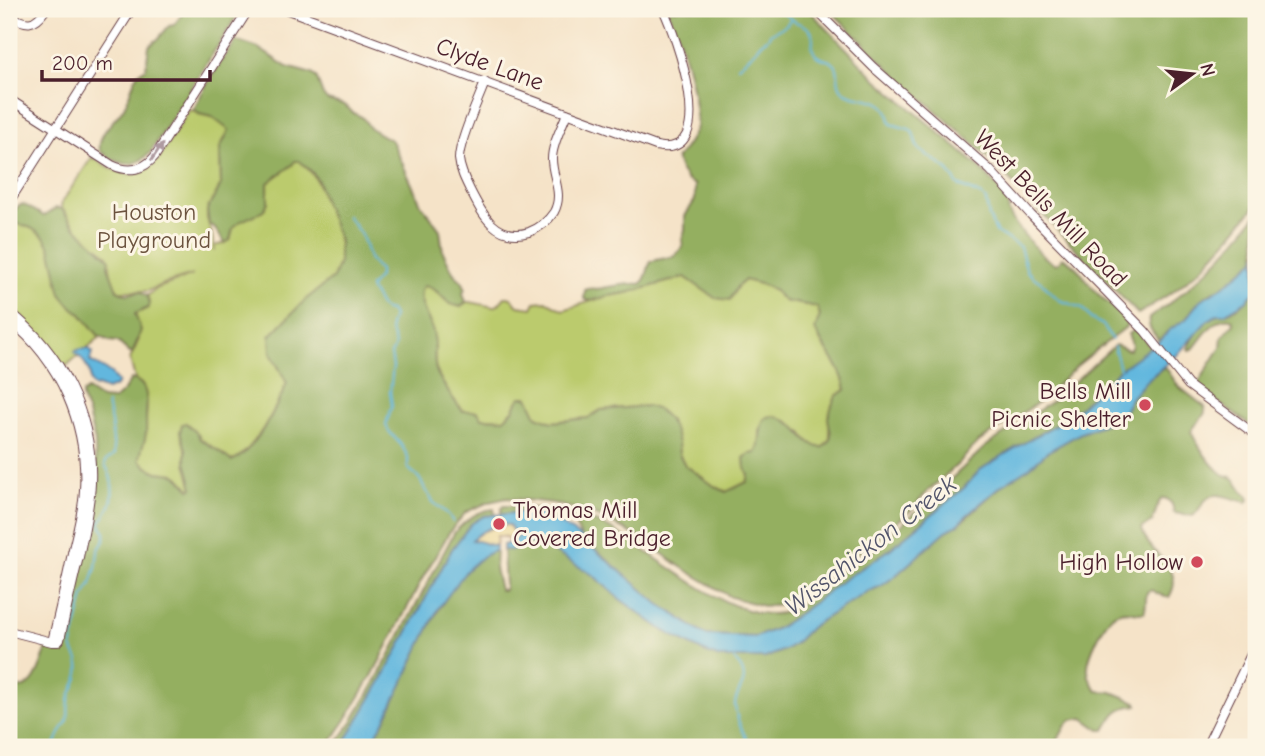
<svg xmlns="http://www.w3.org/2000/svg" width="1265" height="756" font-family="'Comic Neue',sans-serif">
	<style>
		.green { fill: #bbcb6d; stroke: #82754c; stroke-width: 2 }
		.forest { fill: #94af60; stroke: #6f6746; stroke-width: 2 }
		.sand { fill: #eeda9e; stroke: #9c7c64; stroke-width: 2 }
		.water { fill: #62b7de; stroke: #566b84; stroke-width: 2 }
		.lines { fill: none; stroke-linecap: round; stroke-linejoin: round }
		.stream { stroke: #62b7de; stroke-width: 2 }
		.minor-casing { stroke: #643c43; stroke-width: 10 }
		.minor { stroke: #fff; stroke-width: 8 }
		.oneway { fill: #ae9aa0 }
		.poi-dot { fill: #d1495b; stroke: #fcf5e5; stroke-width: 2.5 }
		.labels { text-anchor: middle; stroke-width: 6; stroke-linejoin: round; paint-order: stroke }
		.street-label { font-size: 24px; fill: #4a1f2b; stroke: #fcf5e5 }
		.park-label { font-size: 24px; fill: #6c533f; stroke: #fcf5e5 }
		.poi-label { font-size: 24px; fill: #4a1f2b; stroke: #fcf5e5; text-anchor: end }
		.water-label { font-size: 26px; font-style: italic; fill: #52546a; stroke: #fcf5e5 }
	</style>
	<rect width="100%" height="100%" fill="#fcf5e5"/>
	<filter id="ink" filterUnits="userSpaceOnUse"><feTurbulence type="fractalNoise" baseFrequency=".0143" numOctaves="2"/><feDisplacementMap in="SourceGraphic" scale="14" xChannelSelector="R" yChannelSelector="G"/><feConvolveMatrix kernelMatrix="1 2 1 2 8 2 1 2 1" color-interpolation-filters="sRGB"/></filter>
	<filter id="wash" filterUnits="userSpaceOnUse"><feTurbulence type="fractalNoise" baseFrequency=".00686" numOctaves="4" result="noise"/><feDisplacementMap in="SourceGraphic" scale="28" xChannelSelector="R" yChannelSelector="G"/><feGaussianBlur stdDeviation="1.57" result="paint"/><feColorMatrix in="noise" values="0 0 0 0 0 0 0 0 0 0 0 0 0 0 0 0 0 1.4 0 .05"/><feComposite in="paint" operator="in"/></filter>
	<g filter="url(#wash)">
		<rect width="100%" height="100%" fill="#f5e3c8"/>
		<!-- green -->
		<path class="green" d="M190,109L199,114L212,117L230,130L220,148L221,185L207,210V218L212,235L214,251V246L225,243L230,240C231,236 231,231 233,228C244,207 271,228 268,183L295,161H299C319,177 317,183 326,206C335,225 348,258 333,278C328,285 318,288 312,296C298,314 285,334 271,353L287,383C279,403 253,454 231,461L220,452L200,439L197,433L186,423L180,432L186,449V462L193,488L190,490L179,477L173,474L157,472L147,467L140,460V451L145,438L147,403L141,384L135,379L130,359L139,339L135,314L149,303L147,296L158,288L193,275L163,284L148,291H119L112,282L108,255L83,237L61,207L62,202L92,157C114,171 137,186 158,159Z
			M12,207L45,228L101,336L64,368L41,337L9,308V212Z
			M685,277L699,286L737,287L745,280L764,285L774,291L784,301L817,307L820,315V341L833,358L844,379L846,390L836,396L829,430C832,438 829,442 822,448L815,447L810,444L801,431H760V447L745,468L749,475L747,482L727,492L714,486L685,465L679,454L678,443L647,406L601,410L588,418L552,422L537,416L517,402L514,409L504,419L482,418L477,411H463C454,400 441,383 436,370C433,359 436,348 434,337C432,319 414,303 423,285C436,287 440,296 449,303C452,305 457,306 461,307L466,302H470L494,307L498,305L505,297C513,296 513,302 518,306L532,308L535,302L546,301L563,310L608,296L627,293Z"/>
		<!-- forest -->
		<path class="forest" d="M186,9H241L150,153C132,171 118,164 100,151C97,132 116,121 124,107C130,96 132,85 137,74L146,68L149,46L158,39L169,26L174,25Z
			M667,9H808L875,78L977,165L1006,196C1010,202 1007,205 1009,212C1012,222 1043,260 1054,263C1055,264 1057,263 1059,263L1062,257C1079,265 1086,282 1098,294C1108,304 1119,311 1127,323L1126,327L1079,364L1042,400L977,443L958,464L929,490L911,510L870,545L823,575L798,597L782,604L763,606L731,597L681,567L639,537L596,515L553,503L507,498L489,502L466,512L450,531L421,581L372,676L345,721L327,747H9V685C35,697 40,666 47,648L59,651L63,648L91,524L96,476L95,442L88,414L82,398V394L87,390L101,399L113,400L123,392L131,379C149,382 147,401 146,416C146,423 147,431 145,439C143,446 140,452 140,460L147,467L157,472L174,474L179,477L190,489L193,488L186,462V449L180,432L182,424L186,423L197,433L200,439L220,452L231,461C254,454 278,404 287,383L271,353L270,336L305,300L333,278L339,262V240L321,194L318,181L312,172L299,161H295L292,165L268,183V202L265,208L261,212L239,222L233,228L230,240L225,243L213,226L209,225L207,210L221,185L220,148L229,130L212,117L199,114L194,109C205,85 220,62 236,41L241,42L258,48L287,67L312,74L316,77L323,95L327,100L345,105L353,113L362,117L370,128L392,141L421,204L440,230L443,252L454,274L462,281L465,287L463,294L466,302L461,307C458,306 452,305 449,303C440,296 436,287 423,286C414,303 432,319 434,337C436,348 433,359 436,370C441,382 454,401 463,411H477L482,418L504,419L514,409L517,402L521,397H528L537,416L552,422L588,418L601,410L647,406L659,410L668,419L675,432L678,443L679,454L685,465L714,486L726,492L747,482L749,475L745,468L744,458L749,454L756,453C765,440 752,406 783,419C799,425 805,445 822,448L829,442L831,435L828,418L832,405L836,396L846,390C842,366 825,351 815,330L820,315L817,307L784,301L775,291L764,285L745,280L737,287L730,300L715,298L685,277L627,293L608,296L590,301L584,299L585,290C592,287 596,290 603,288C616,286 628,283 641,284C649,276 647,266 651,262C656,258 669,259 675,256L683,246L682,239L685,230V216L695,200V185L687,180L680,170L676,159C682,153 694,135 696,127C697,118 695,108 694,99C689,68 681,38 667,9Z
			M829,9H1256V205L1231,236L1201,269L1174,291L1138,314L984,153L898,77Z
			M23,204L44,216L56,208L62,209L74,226L110,259L108,266L117,290L126,294L141,292L147,296L149,303L148,308L135,314L141,330L133,352L130,353L118,342L109,341L98,335L81,314L71,306L61,294L50,247L44,237L31,228L18,224L12,215L17,207Z
			M1256,215V257L1253,262L1224,286L1205,296L1193,309L1186,319L1168,331L1159,341C1154,333 1147,328 1149,318C1191,289 1226,256 1256,215Z
			M1256,291V429L1196,387L1221,347L1222,337L1234,323L1233,320C1215,313 1203,338 1193,349L1189,350L1188,348C1193,335 1204,318 1218,314C1220,313 1222,314 1223,314C1236,310 1248,300 1256,291Z
			M1136,329L1151,348L1119,370L1078,409L1065,419L1007,453L980,470L965,487L889,550L836,585L807,608L778,628L756,637L706,635L699,631L659,604L639,589L607,559L582,539L574,522L575,518L577,517C591,520 605,525 617,532C657,556 741,630 789,611C804,606 814,590 827,581C841,570 858,563 872,551L933,496L985,447L1055,399L1115,345C1121,346 1124,350 1130,350L1132,345L1128,334Z
			M1165,366L1178,386L1205,407C1207,417 1195,423 1191,432C1199,446 1209,465 1223,474C1226,476 1230,476 1233,478C1240,483 1240,491 1248,496L1249,500L1247,502C1236,501 1217,490 1208,498C1202,502 1199,511 1193,516L1174,513L1172,504L1167,499L1163,498L1159,502L1152,522L1142,528C1146,555 1188,567 1169,597H1165L1151,590L1147,592C1145,599 1147,606 1144,613C1134,614 1127,608 1117,613C1105,617 1086,659 1088,671C1088,678 1093,685 1097,691L1112,692L1136,702L1137,705C1117,707 1114,714 1105,730H1100L1083,718L1071,720L1066,725L1054,747H368C373,740 378,732 383,724C406,681 447,563 496,550L495,568L500,590H504L505,586L503,550H514L527,544L536,542L546,547L593,575L620,599L664,631L702,651L720,658H765L784,650L795,643L811,627L867,592L881,586L894,577L946,531L958,525L1002,485L1030,467L1047,452L1081,433L1114,420L1127,406L1131,398L1146,381Z
			M503,506C525,505 546,510 568,514L570,520C551,525 545,512 531,512C522,511 511,514 501,515V511Z
			M494,509L495,515L484,516L471,524L452,549L384,676L342,747H334L351,723L378,677L454,533C466,520 476,511 494,509Z"/>
		<!-- sand -->
		<path class="sand" d="M503,524L509,525L513,531L521,534L510,543L506,537L497,536L496,546L488,545L471,540L481,532Z"/>
		<!-- water -->
		<path class="water" d="M1256,257V291L1246,301L1224,314H1218L1207,321L1177,355L1146,381L1131,398L1122,415L1114,420L1081,433L1047,452L1030,467L1002,485L965,517L958,525L946,531L894,577L881,586L867,592L811,627L795,643L784,650L765,658H720L702,651L664,631L620,599L593,575L546,547L536,542L527,544L514,550H503V545L510,543L521,534L513,531L509,525C498,523 480,531 472,540C481,541 487,545 496,546V550L483,556L467,570L438,609L383,724L368,747H342L384,676L452,549L471,524L484,516L533,511L559,523L579,536L659,604L699,631L706,635L756,637L778,628L807,608L836,585L889,550L965,487L980,470L1007,453L1065,419L1078,409L1119,370L1163,338L1168,331L1186,319L1200,300L1224,286L1253,262Z
			M81,349H89L93,352L90,361L111,373L114,379L118,382L116,386L107,390L97,386L94,387C87,380 92,379 89,371C86,364 81,357 75,353V351Z"/>
		<g class="lines">
			<!-- stream -->
			<path class="stream" d="M779,9C784,14 790,18 796,22C801,25 806,25 810,30C817,38 808,47 816,55C822,61 830,58 835,65C841,72 835,83 842,90C853,101 877,95 886,109C889,113 889,119 891,124L909,129L913,133L917,146L920,150L947,169L958,185L982,196L986,201L989,217L996,232L1020,247L1027,271L1032,276L1042,283L1059,300L1082,308L1091,319L1103,325L1112,340
				M738,66L749,57L762,42L768,38L770,34L786,25L790,20
				M347,216C352,222 357,229 361,235C369,248 363,257 379,270V277L370,287L371,291C380,301 377,309 390,311L393,316C392,320 390,323 390,327C390,339 400,341 391,354L393,367L390,392L392,406L386,424L388,430L402,446L408,457V468L419,478L433,502L449,515L453,522
				M1114,347L1120,369
				M734,659C737,664 742,667 743,673C747,685 735,693 735,705C736,720 744,734 751,747
				M54,747C58,737 62,728 68,720C69,713 67,704 70,697C73,686 81,678 79,665C78,656 72,652 72,644L84,596L91,584L96,567L98,551L105,539V533L100,523C103,517 107,512 110,506C115,494 112,475 105,465L106,461L114,455V451L111,422L107,404"/>
		</g>
	</g>
	<g filter="url(#ink)">
		<g class="lines">
			<defs>
				<path id="minor" d="M285,9L656,146C722,161 675,34 663,9
					M595,9H621
					M815,9L873,67L990,170L1031,215L1145,331L1188,385L1256,435
					M9,15C26,25 34,27 46,9
					M485,82C478,101 459,141 459,159C460,170 465,180 470,190C482,214 496,242 529,232C540,228 548,221 554,212C564,193 552,178 552,159C552,144 562,127 567,113
					M9,99L112,165C129,173 144,170 155,156L249,9
					M9,202L132,9
					M9,311C61,352 94,415 91,483C90,508 84,532 79,557C72,584 66,612 60,640L58,642H52
					M9,320C60,360 88,425 84,490C83,511 77,532 72,553C66,583 59,612 52,642
					M9,631L52,642
					M1206,747L1256,644"/>
			</defs>
			<!-- minor casing -->
			<use href="#minor" class="minor-casing"/>
			<!-- minor -->
			<use href="#minor" class="minor"/>
		</g>
		<!-- one-way arrows -->
		<defs><path id="oneway-solid" d="M-6-.8H1V-3.2L6.5 0L1 3.2V.8H-6Z" transform="scale(1.75)"/></defs>
		<use class="oneway" href="#oneway-solid" transform="translate(157 152) rotate(-55)"/>
	</g>
	<!-- markers -->
	<g class="poi-dot">
		<circle cx="1145" cy="405" r="7"/>
		<circle cx="499" cy="524" r="7"/>
		<circle cx="1197" cy="562" r="7"/>
	</g>
	<g class="labels">
		<!-- street labels -->
		<g class="street-label">
			<text transform="translate(490 64) rotate(20)" y="8">Clyde Lane</text>
			<text transform="translate(1051 208) rotate(46)" y="8">West Bells Mill Road</text>
		</g>
		<!-- park labels -->
		<g class="park-label">
			<text x="154" y="220">Houston<tspan x="154" dy="28">Playground</tspan></text>
		</g>
		<!-- poi labels -->
		<g class="poi-label">
			<text x="1131" y="399">Bells Mill<tspan x="1131" dy="28">Picnic Shelter</tspan></text>
			<text x="513" y="518" text-anchor="start">Thomas Mill<tspan x="513" dy="28">Covered Bridge</tspan></text>
			<text x="1183" y="570">High Hollow</text>
		</g>
		<!-- water labels -->
		<g class="water-label">
			<text transform="translate(870 545) rotate(-38)" y="9">Wissahickon Creek</text>
		</g>
	</g>
	<!-- margin -->
	<rect width="1265" height="756" fill="none" stroke="#fcf5e5" stroke-width="35"/>
	<!-- north arrow -->
	<g transform="translate(1192 74) rotate(75)" stroke="#fcf5e5" stroke-width="5" paint-order="stroke">
	<path d="M0-5L12 26L0 18L-12 26Z" fill="#4a1f2b"/>
	<text y="-10" font-size="19" font-weight="bold" text-anchor="middle" fill="#4a1f2b">N</text>
	</g>
	<!-- scale -->
	<path d="M42 70v10h168v-10" fill="none" stroke="#4a1f2b" stroke-width="3.5"/>
	<text x="52" y="70" font-size="21" fill="#4a1f2b" stroke="#fcf5e5" stroke-width="5" paint-order="stroke">200 m</text>
</svg>
